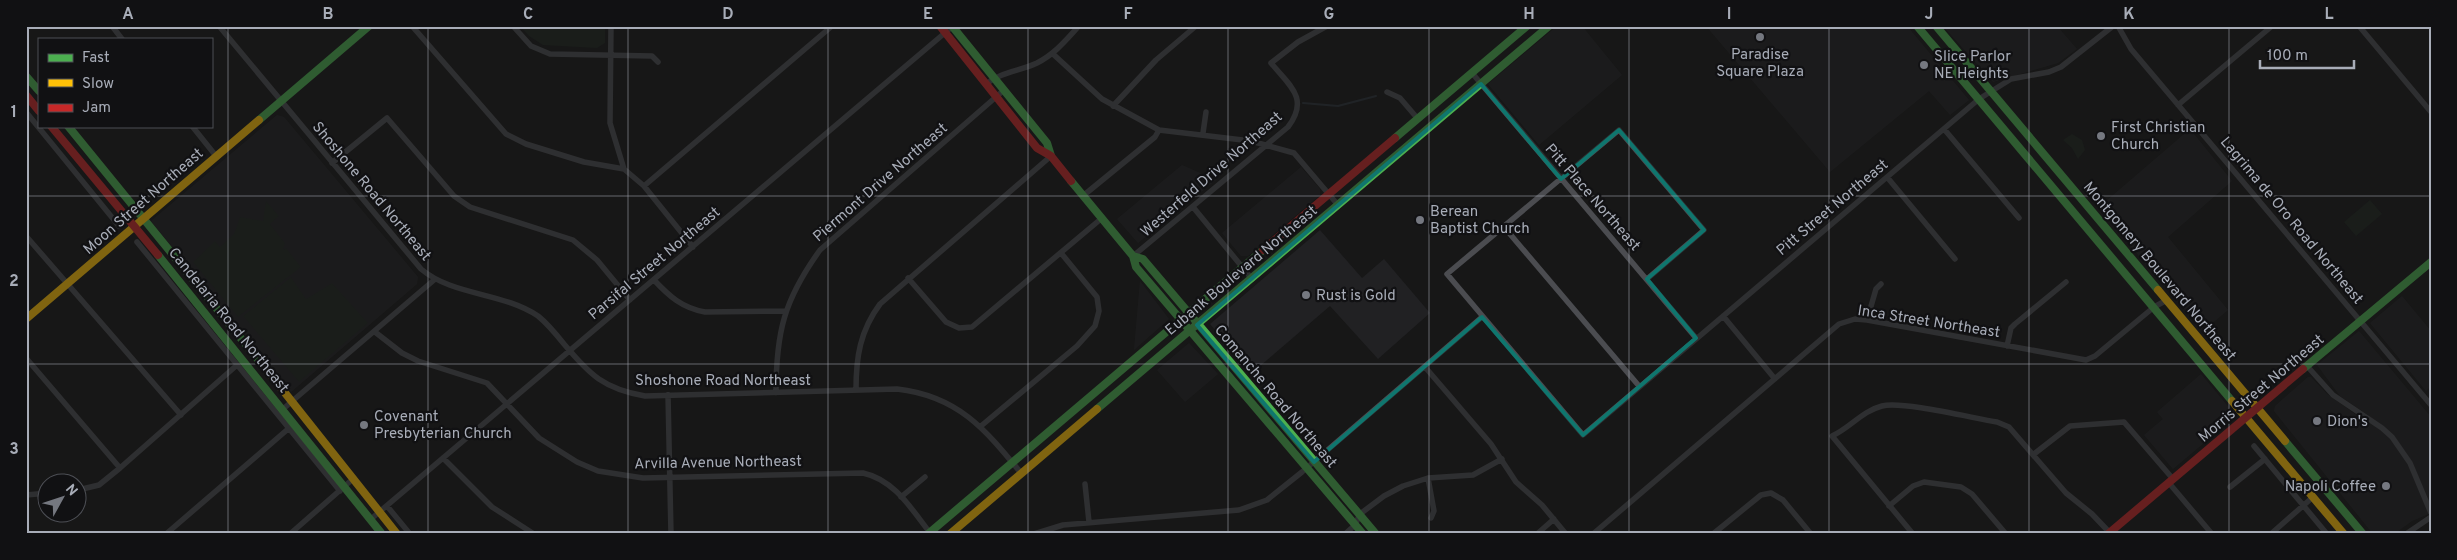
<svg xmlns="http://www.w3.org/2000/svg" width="2457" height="560" font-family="Overpass,sans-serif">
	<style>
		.built { fill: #212123 }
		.green { fill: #1d241e }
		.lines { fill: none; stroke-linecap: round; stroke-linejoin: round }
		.stream { stroke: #2a3239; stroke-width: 2 }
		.street { stroke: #4b4c50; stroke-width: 5.5 }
		.fast { stroke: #4caf50; stroke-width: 8 }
		.slow { stroke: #ffc107; stroke-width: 8 }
		.jam { stroke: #c62828; stroke-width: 8 }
		.marked { fill: none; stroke: #0f766e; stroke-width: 4; stroke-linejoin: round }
		.grid { fill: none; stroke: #a8adb8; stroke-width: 1; stroke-opacity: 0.55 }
		.poi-dot { fill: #757880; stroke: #111113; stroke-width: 2 }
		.labels { text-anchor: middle; stroke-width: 4.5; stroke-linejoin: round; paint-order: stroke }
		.poi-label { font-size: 15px; fill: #a8adb8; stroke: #111113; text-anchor: start }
		.street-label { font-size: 15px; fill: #a8adb8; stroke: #111113 }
		.neatline { fill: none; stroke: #a8adb8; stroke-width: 2 }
		.grid-label { font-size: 16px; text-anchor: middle; font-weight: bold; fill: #a8adb8 }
	</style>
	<rect width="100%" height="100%" fill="#171717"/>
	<!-- built -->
	<path class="built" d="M1557,26H1582L1622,75L1539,145L1488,84Z
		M1706,26H1907L1969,100L1950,115L1929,91L1830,172Z
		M1943,26H2057L2077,49L2058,63L1993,82Z
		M277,115L284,117L418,277L417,284L291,392L151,221Z
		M2190,129L2232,181L2168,237L2228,310L2203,331L2098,208Z
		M1182,165L1216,180L1138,243L1117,219Z
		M1301,167L1320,189V195L1248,256H1241L1222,233Z
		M1320,230L1362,278L1384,259L1430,313L1378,359L1330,306L1252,373L1210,324Z
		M1140,281L1169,319L1134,350Z
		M2402,296L2431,331V386L2426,391L2370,323Z
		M2359,331L2431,417V513L2412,521L2394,534H2373L2274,411L2275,406L2308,377H2311L2327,394L2362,419L2368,415L2340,396L2317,365Z
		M1189,343L1218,374L1185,402L1157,370Z
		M2201,374L2236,416L2173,469L2144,435L2163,419L2157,412Z"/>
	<!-- green -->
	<path class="green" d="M520,26H605V43L597,48L543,45L529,36Z
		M2072,134L2082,140L2085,150L2078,159L2072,148L2063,140Z
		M2370,200L2382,214L2356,236L2344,222Z
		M266,201L279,216L270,224L285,243L283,250L286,248L301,267L238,317L193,262L215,241L220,247L234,234L240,217L263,221Z
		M291,277L306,299L332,283L368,323L299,382L243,316Z"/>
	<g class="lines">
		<!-- stream -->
		<path class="stream" d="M1303,103L1338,106L1376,96"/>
		<!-- street -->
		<path class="street" d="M112,26L122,39
			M219,26L421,269C453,296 502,292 538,316C548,324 556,334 564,344C590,375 604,389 645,396L897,389C958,396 985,429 1021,473
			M412,26L506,134L526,144L584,162L624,169L644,186L693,247
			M513,26L531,46L550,54L652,56L658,62
			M611,26L610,123L624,169
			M2118,26L2131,49L2431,405
			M2359,26L2431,112
			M1053,54L1102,99L1159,130L1251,141L1294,153L1338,205
			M1472,73L1696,338
			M986,84C1001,72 1020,71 1037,63C1055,54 1066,40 1079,26
			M1387,92L1400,98L1418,119
			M2178,105L2272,26
			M1113,106L1156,60L1196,26
			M26,112L119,226
			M192,126L216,156
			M1944,129L2019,218
			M1203,133L1206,112
			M332,163L387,118L454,196L470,207L573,240L597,260L630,300
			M1887,177L1955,259
			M644,186L832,26
			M1084,195L1155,137L1159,130
			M1193,207L1252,279
			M1504,227L1639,386
			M26,236L181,415
			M137,242L340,491
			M1133,256L1288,127C1310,98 1289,85 1271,63L1298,42L1327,26
			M908,278L946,322L959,328L972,327L1102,218
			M1647,279L1704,230L1619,130L1447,274L1583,435L1979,99L2011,79L2049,72L2061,67L2113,26
			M654,280C669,296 682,308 705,312L785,311
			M1723,316L1775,379
			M1867,320L1876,289L1881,284
			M375,332L402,353L418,361L487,383L539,438L577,462L598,471L643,478L863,473C895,480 912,510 931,534
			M2007,346L2011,328L2015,324L2066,282
			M26,358L120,468
			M2307,366L2333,395L2382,428L2392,437L2410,463L2431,513
			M1425,367L1491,444L1516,482L1542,505L1566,534
			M856,390C856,357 860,331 880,304L1051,156
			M776,393C776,332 784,300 820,250L1004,90
			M668,395L671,534
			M283,409L434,280
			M981,426L1077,346L1095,326L1099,311L1097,297L1061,253
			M2254,446L2327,534
			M2034,454L2070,426L2124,422L2173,479
			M443,458L492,507L534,534
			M1428,478L1434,511L1431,518
			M2169,483L2212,534
			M1085,484L1089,522
			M2230,487L2265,459
			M78,490L99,485L120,468L237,365
			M26,495L48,493
			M901,497L925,477
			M387,506L410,534
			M1889,506L1913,486L1924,482L1961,487L1972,494L2006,534
			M371,519L953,26
			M2272,533L2313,497
			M166,534L288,429
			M290,534L354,478
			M1034,534L1063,525L1239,510L1267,500L1302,472L1482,317
			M1345,534L1355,525L1360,514L1384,496L1403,486L1428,478L1473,475L1502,459
			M1537,534L1554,519
			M1593,534L1839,324L1855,319L1867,320L2086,360L2095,356L2154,307L2167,300
			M1713,534L1761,495L1771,493L1783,500L1811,534
			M1913,534L1832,436C1850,428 1862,411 1882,406C1903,401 1972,418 1997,422L2009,427L2066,493L2092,514L2111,534
			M2406,534L2431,517"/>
		<!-- fast -->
		<path class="fast" d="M952,26L1047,143L1051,156
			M1917,26L2232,401
			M1936,26L2158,290
			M26,76L39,91
			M259,120L369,26
			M68,126L270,374
			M1395,138L1527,26
			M1071,181L1133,256L1136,267L1363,534
			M158,255L382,534
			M1133,256L1143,259L1376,534
			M2303,369L2431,262
			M1097,409L1549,26
			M2285,441L2363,534
			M928,534L1263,250"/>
		<!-- slow -->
		<path class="slow" d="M2158,290L2285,441
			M26,319L259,120
			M270,374L397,534
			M2232,401L2344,534
			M950,534L1097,409"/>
		<!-- jam -->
		<path class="jam" d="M940,26L1037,148L1051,156L1071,181
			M26,95L39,111
			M51,126L158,255
			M1263,250L1395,138
			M2108,534L2303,369"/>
	</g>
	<!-- marked area -->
	<path d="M0 0H2457V560H0ZM1481,84L1561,179L1619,130L1704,230L1647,279L1696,338L1583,435L1482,317L1314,462L1197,325Z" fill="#171717" fill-opacity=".55" fill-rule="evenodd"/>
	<path class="marked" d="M1481,84L1561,179L1619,130L1704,230L1647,279L1696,338L1583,435L1482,317L1314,462L1197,325Z"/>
	<!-- grid -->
	<path class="grid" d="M228,26V534M428,26V534M628,26V534M828,26V534M1028,26V534M1228,26V534M1429,26V534M1629,26V534M1829,26V534M2029,26V534M2229,26V534M26,196H2431M26,364H2431"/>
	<!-- markers -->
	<g class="poi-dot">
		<circle cx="1760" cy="37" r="5"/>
		<circle cx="1924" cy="65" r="5"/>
		<circle cx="2101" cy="136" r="5"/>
		<circle cx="1420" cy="220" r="5"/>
		<circle cx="1306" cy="295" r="5"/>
		<circle cx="2317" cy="421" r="5"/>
		<circle cx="364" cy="425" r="5"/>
		<circle cx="2386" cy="486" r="5"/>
	</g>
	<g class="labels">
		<!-- poi labels -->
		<g class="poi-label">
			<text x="1760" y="59" text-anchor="middle">Paradise<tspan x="1760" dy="17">Square Plaza</tspan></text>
			<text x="1934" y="61">Slice Parlor<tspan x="1934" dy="17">NE Heights</tspan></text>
			<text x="2111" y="132">First Christian<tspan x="2111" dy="17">Church</tspan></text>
			<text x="1430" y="216">Berean<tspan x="1430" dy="17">Baptist Church</tspan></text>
			<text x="1316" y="300">Rust is Gold</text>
			<text x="374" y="421">Covenant<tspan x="374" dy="17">Presbyterian Church</tspan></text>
			<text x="2327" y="426">Dion's</text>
			<text x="2376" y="491" text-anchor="end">Napoli Coffee</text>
		</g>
		<!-- street labels -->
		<g class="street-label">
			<text transform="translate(1211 174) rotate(-41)" y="5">Westerfeld Drive Northeast</text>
			<text transform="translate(880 182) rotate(-41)" y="5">Piermont Drive Northeast</text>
			<text transform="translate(372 191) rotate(50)" y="5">Shoshone Road Northeast</text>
			<text transform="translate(1593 197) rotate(49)" y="5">Pitt Place Northeast</text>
			<text transform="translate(143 201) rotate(-41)" y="5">Moon Street Northeast</text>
			<text transform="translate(1832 207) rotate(-40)" y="5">Pitt Street Northeast</text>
			<text transform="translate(2292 220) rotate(50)" y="5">Lagrima de Oro Road Northeast</text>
			<text transform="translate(654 263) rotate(-40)" y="5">Parsifal Street Northeast</text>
			<text transform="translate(1241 270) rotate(-40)" y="5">Eubank Boulevard Northeast</text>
			<text transform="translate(2160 271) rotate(50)" y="5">Montgomery Boulevard Northeast</text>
			<text transform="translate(229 320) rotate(51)" y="5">Candelaria Road Northeast</text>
			<text transform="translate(1929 321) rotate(9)" y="5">Inca Street Northeast</text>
			<text x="723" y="385">Shoshone Road Northeast</text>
			<text transform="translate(2261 388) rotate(-40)" y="5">Morris Street Northeast</text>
			<text transform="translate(1276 396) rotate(50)" y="5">Comanche Road Northeast</text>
			<text transform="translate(718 462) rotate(-1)" y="5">Arvilla Avenue Northeast</text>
		</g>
	</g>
	<!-- border -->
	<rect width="2457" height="560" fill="none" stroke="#111113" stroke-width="55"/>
	<!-- legend -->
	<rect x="38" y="38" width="175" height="90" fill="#111113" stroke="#4d4f55"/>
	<rect x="48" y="54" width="25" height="8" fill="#4caf50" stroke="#4d4f55"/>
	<text x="82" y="62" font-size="15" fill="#a8adb8">Fast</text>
	<rect x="48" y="79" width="25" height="8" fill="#ffc107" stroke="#4d4f55"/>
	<text x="82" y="88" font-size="15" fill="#a8adb8">Slow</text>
	<rect x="48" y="104" width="25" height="8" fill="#c62828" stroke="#4d4f55"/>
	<text x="82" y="112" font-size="15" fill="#a8adb8">Jam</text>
	<!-- north arrow -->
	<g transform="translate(62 498) rotate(50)"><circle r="24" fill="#111113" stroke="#4d4f55"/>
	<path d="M0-4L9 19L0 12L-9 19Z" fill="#757880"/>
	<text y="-8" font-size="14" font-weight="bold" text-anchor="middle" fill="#a8adb8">N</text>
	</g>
	<!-- scale -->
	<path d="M2260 60v8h94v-8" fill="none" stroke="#a8adb8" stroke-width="2.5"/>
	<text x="2267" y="60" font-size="15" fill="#a8adb8" stroke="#111113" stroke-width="4" paint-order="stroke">100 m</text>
	<rect x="28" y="28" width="2402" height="504" class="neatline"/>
	<g class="grid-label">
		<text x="128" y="19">A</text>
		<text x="328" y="19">B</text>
		<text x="528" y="19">C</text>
		<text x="728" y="19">D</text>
		<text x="928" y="19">E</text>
		<text x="1128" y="19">F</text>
		<text x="1329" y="19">G</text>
		<text x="1529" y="19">H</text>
		<text x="1729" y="19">I</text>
		<text x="1929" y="19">J</text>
		<text x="2129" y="19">K</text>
		<text x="2329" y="19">L</text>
		<text x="14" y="117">1</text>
		<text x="14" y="286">2</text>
		<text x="14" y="454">3</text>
	</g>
</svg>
